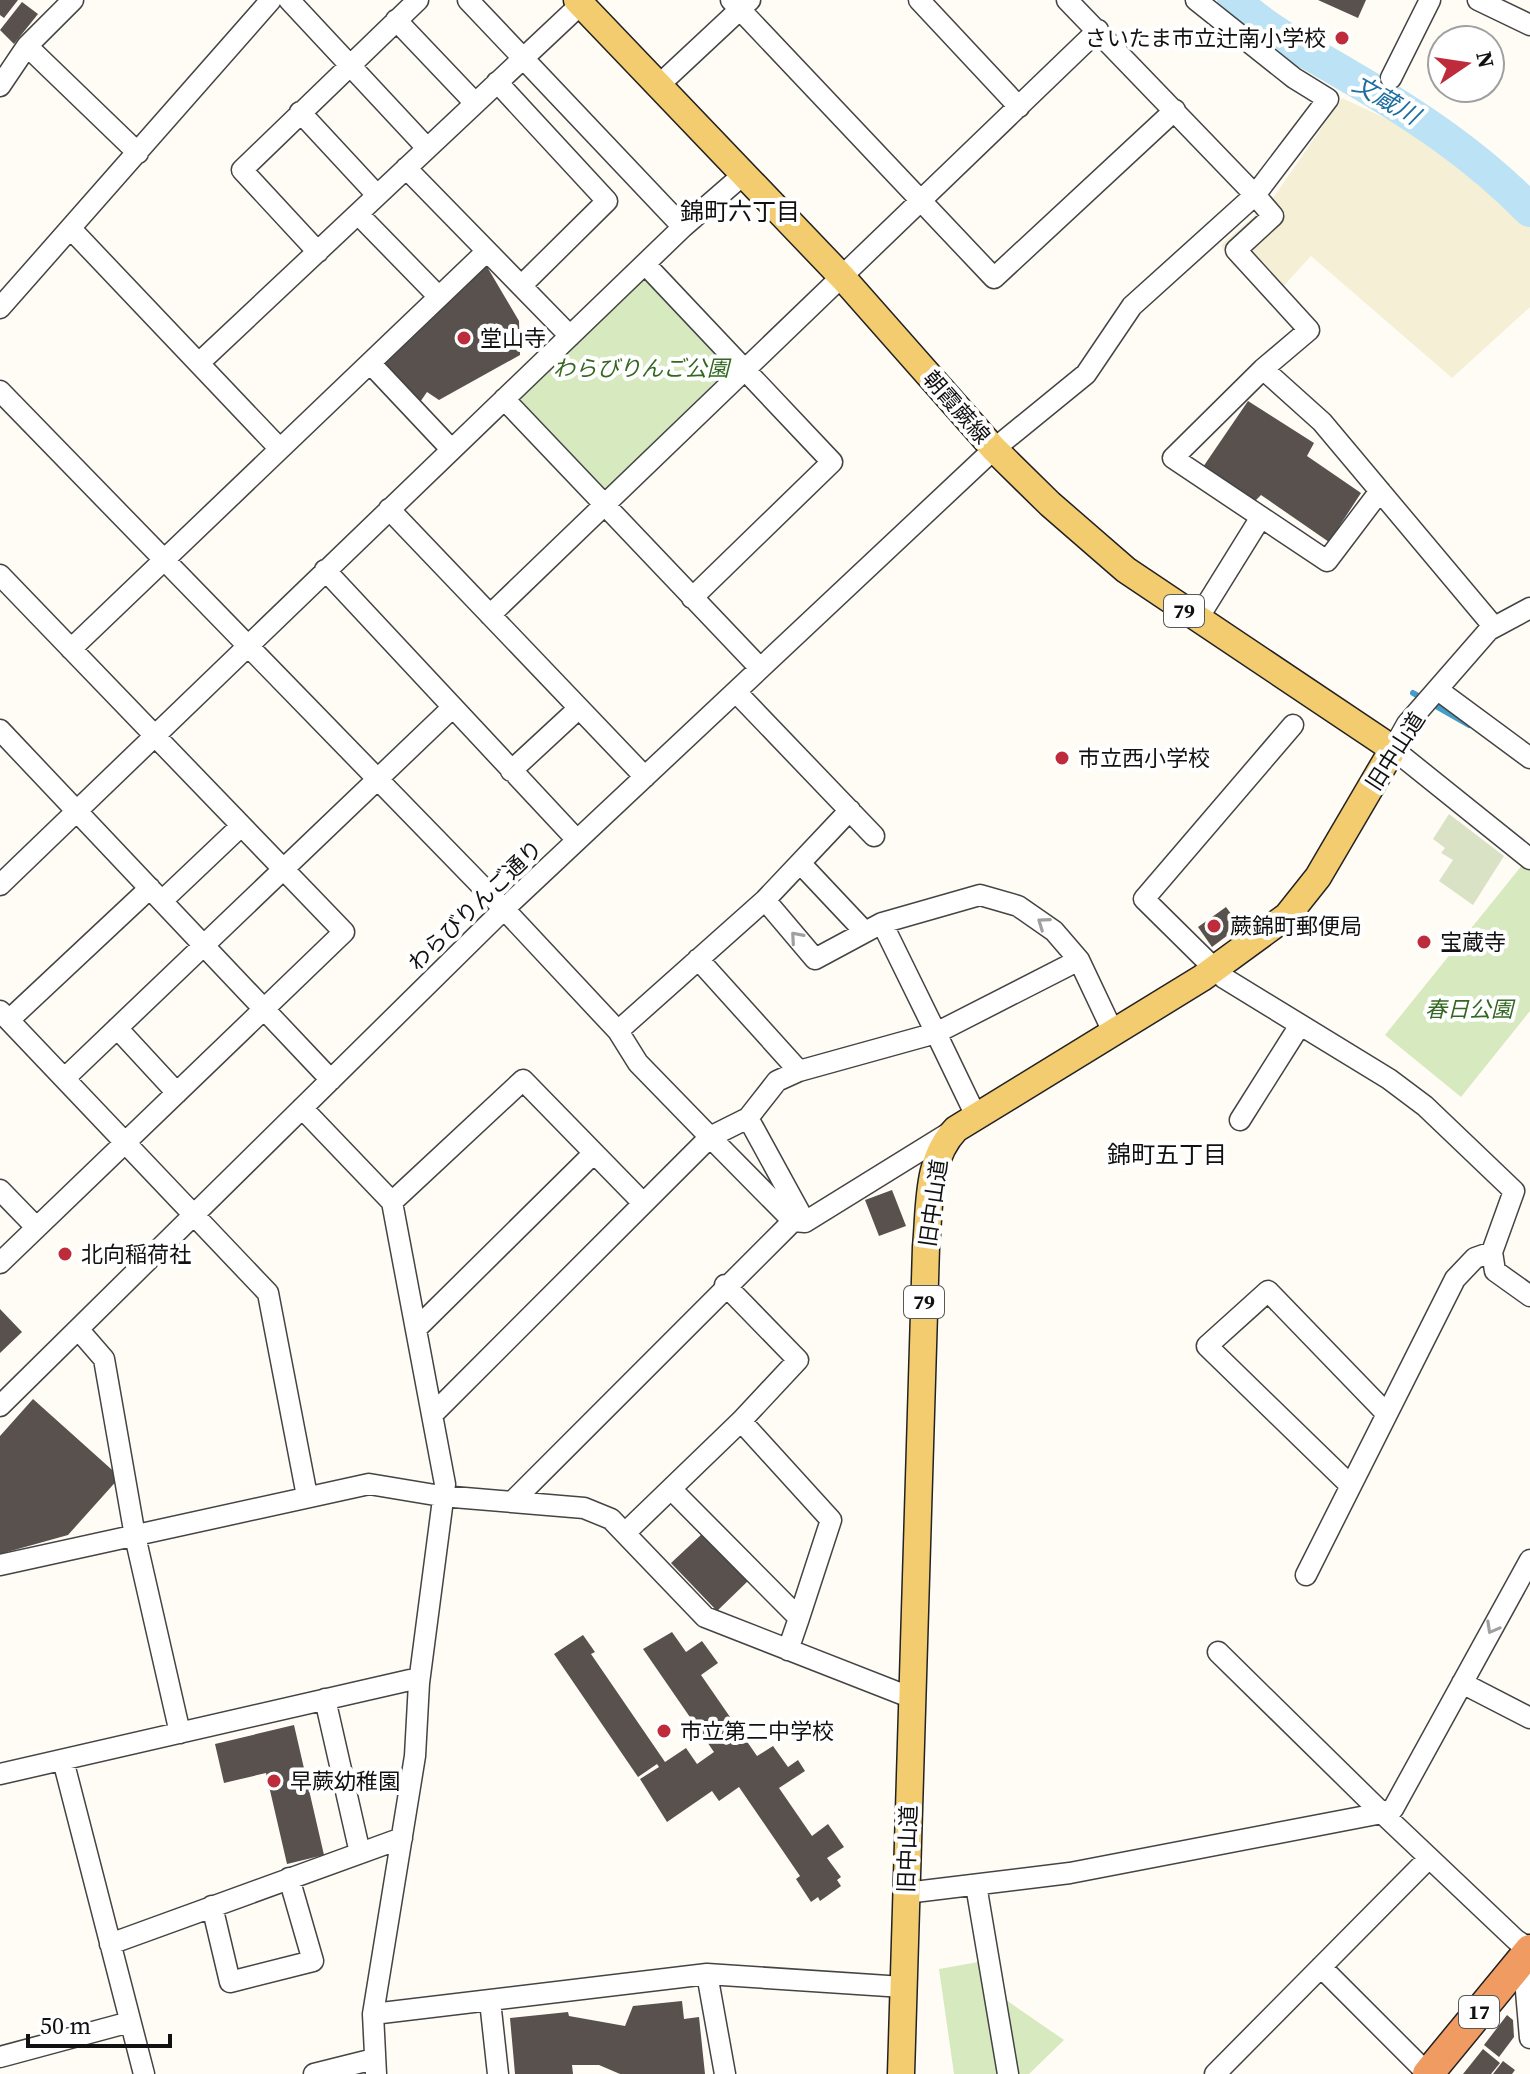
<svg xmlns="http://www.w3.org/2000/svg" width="1530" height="2074" font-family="'Source Serif 4','Noto Sans JP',serif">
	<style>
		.farmland { fill: #f5f0d5 }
		.green { fill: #d7e9be }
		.cemetery { fill: #dae2c5 }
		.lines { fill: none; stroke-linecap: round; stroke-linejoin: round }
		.stream { stroke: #449cc9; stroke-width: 6 }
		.river { stroke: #bbe2f5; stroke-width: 34 }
		.building { fill: #59514d }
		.minor-casing { stroke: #444; stroke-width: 23 }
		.major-casing { stroke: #222; stroke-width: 29 }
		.highway-casing { stroke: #222; stroke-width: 33 }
		.minor { stroke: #fff; stroke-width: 20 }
		.major { stroke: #f4cc70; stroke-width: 26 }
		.highway { stroke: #ef9b62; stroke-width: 30 }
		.oneway { stroke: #a0a0a0 }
		.poi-dot { fill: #be2c3b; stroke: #fff; stroke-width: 3 }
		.labels { text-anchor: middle; stroke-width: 8; stroke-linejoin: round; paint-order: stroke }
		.shield { fill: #fff; stroke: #585858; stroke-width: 2 }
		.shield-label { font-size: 20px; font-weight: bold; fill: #111 }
		.poi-label { font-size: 22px; fill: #111; stroke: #fff; text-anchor: start }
		.park-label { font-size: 22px; font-style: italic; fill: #346822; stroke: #fff }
		.street-label { font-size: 22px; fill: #111; stroke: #fff }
		.water-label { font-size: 24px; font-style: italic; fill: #1c6ea0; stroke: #fff }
		.neighbourhood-label { font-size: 24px; fill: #111; stroke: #fff }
	</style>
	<rect width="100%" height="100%" fill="#fffcf5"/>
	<!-- farmland -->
	<path class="farmland" d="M1342,98L1400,125L1530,222V307L1452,378L1311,256L1279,291L1233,266L1221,245L1271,201Z"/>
	<!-- green -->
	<path class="green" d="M645,264L746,369L602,504L504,399Z
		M1523,864L1530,870V1011L1461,1097L1385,1035Z
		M984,1961L990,1989L1064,2040L1029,2074H954L939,1969Z"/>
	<!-- cemetery -->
	<path class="cemetery" d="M1449,814L1504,856L1473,905L1439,881L1453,860L1441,853L1445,848L1433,839Z"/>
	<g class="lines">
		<!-- stream -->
		<path class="stream" d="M1413,693L1469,725"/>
		<!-- river -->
		<path class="river" d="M1234,0C1270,34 1311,53 1352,78C1417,116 1477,156 1530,210"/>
	</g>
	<!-- building -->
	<path class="building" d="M0,0H18L4,18L0,15Z
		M1318,0H1366L1358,18Z
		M22,2L38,14L14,44L0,30Z
		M486,265L519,321L520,355L439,400L427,392L418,405L378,365Z
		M1248,401L1314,443L1307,456L1361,493L1329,542L1261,495L1254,502L1203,467Z
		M1226,907L1240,926L1212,947L1198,927Z
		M892,1190L906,1226L879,1236L865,1200Z
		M0,1309L22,1332L0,1353Z
		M33,1399L120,1477L68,1535L0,1554V1436Z
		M702,1534L748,1581L717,1611L671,1563Z
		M672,1632L686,1652L702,1641L718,1663L701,1675L757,1756L773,1746L788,1767L798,1760L805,1771L779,1788L812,1836L828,1824L844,1847L827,1858L841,1877L837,1880L841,1886L820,1901L818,1897L811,1902L796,1879L800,1876L739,1787L719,1801L712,1791L667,1822L640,1779L659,1767L657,1764L638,1777L554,1654L583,1635L595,1652L591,1654L665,1762L686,1748L697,1764L714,1752L643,1649Z
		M294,1725L324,1855L287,1864L266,1773L224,1783L215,1744Z
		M682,2001L684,2019L699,2017L705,2074H620L599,2065H572L573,2074H515L510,2018L568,2012L569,2016L625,2026L633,2006Z
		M1507,2015L1513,2020L1514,2037L1499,2057L1484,2045Z
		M1483,2049L1500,2063L1491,2074H1463Z
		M1503,2061L1515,2070L1512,2074H1493Z"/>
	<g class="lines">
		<defs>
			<path id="minor" d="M289,0L427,148
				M468,0L683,227
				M731,0L994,278L1175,110
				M919,0L1019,107
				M1196,0L1294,78L1328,99L1255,195L1273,216L1236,250L1309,330L1263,369L1173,458L1327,561L1380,491
				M1478,0L1530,25
				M396,20L475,103
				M27,46L138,153
				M1391,78L1430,0
				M497,82L607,201L521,286
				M659,85L750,0
				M0,86L27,46L73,0
				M300,112L377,195
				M406,168L570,336
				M358,214L439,297
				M71,229L280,449
				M318,252L242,170L418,0
				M645,264L832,462L692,598
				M0,308L271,0
				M199,363L581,4
				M370,363L451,449
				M1263,369L1322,422L1494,627
				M0,391L504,909L618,1031L638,1063L710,1137L432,1415
				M504,399L760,668
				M389,509L645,777
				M325,570L577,840
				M0,575L344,932L0,1263
				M1530,608L1489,630L1407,724L1393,749L1530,859
				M490,615L1098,30
				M1197,620L1261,517
				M71,649L487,251
				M1438,690L1530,758
				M736,692L874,836
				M1293,725L1144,899L1224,978L1389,1079L1425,1106L1514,1191L1492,1252L1495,1271L1530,1296
				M0,730L331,1080
				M511,771L578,709
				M800,863L865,932
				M0,885L683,227L744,174
				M163,900L241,826
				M765,900L815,959L882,923L980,895L1018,906L1054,931L1079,960L1114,1034
				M882,923L936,1033L1079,960
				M698,959L799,1071L777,1081L748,1118L805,1222
				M0,1011L268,1293L307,1496
				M9,1020L150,888
				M117,1028L177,1093
				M618,1031L765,900L850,810
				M799,1071L936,1033L976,1116
				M65,1078L453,707
				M302,1108L392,1202L445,1484L419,1683L415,1756L373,2014L376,2074
				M748,1118L710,1137L793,1221L805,1222L952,1131
				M1240,1120L1300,1025
				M0,1190L36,1227
				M392,1202L523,1080L643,1203
				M78,1329L104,1359L135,1536L180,1733
				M416,1329L594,1153
				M0,1406L504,909L994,449L1086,374L1132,306L1255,195L1067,0
				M741,1421L831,1520L799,1618
				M1350,1485L1207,1346L1268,1291L1386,1413
				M671,1489L799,1618L788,1650
				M512,1502L793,1221
				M625,1533L741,1421L798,1360L725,1285
				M0,1565L369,1484L441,1496L584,1508L611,1519L705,1617L912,1698
				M1306,1575L1455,1279L1475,1258L1492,1252
				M1218,1652L1382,1813L1393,1809L1530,1560
				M1462,1683L1530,1718
				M325,1699L360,1853
				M63,1760L144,2074
				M0,1774L410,1680L419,1683
				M976,1885L1008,2074
				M906,1893L1070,1873L1382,1813L1516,1940L1530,1949
				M212,1906L230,1982L313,1961L289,1878
				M110,1944L402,1838
				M1530,1954L1526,1991L1530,2038
				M1321,1967L1428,2074
				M707,1974L725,2074
				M490,2001L498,2074
				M373,2014L707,1974L903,1987
				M0,2057L130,2022
				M314,2074L374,2059
				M1215,2074L1429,1858"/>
			<path id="major" d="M577,0L843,278L994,449L1050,504L1126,570L1393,749L1318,877L1287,916L1202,978L956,1129C926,1160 930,1206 926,1247L901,2074"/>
			<path id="highway" d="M1428,2074L1530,1950"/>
		</defs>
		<!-- minor casing -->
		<use href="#minor" class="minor-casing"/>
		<!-- major casing -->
		<use href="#major" class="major-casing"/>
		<!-- highway casing -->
		<use href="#highway" class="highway-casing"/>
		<!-- minor -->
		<use href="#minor" class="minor"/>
		<!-- major -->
		<use href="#major" class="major"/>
		<!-- highway -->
		<use href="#highway" class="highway"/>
	</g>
	<!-- one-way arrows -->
	<defs><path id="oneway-chevron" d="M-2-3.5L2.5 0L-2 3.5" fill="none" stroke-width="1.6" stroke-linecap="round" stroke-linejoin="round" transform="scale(2)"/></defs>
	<g class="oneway">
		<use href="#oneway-chevron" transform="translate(1043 923) rotate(-145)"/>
		<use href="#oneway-chevron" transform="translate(796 937) rotate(-131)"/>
		<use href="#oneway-chevron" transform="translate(1492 1628) rotate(119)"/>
	</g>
	<!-- markers -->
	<g class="poi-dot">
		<circle cx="1342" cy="38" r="8"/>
		<circle cx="464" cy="338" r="8"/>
		<circle cx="1062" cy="758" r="8"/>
		<circle cx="1214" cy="926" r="8"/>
		<circle cx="1424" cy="942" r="8"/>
		<circle cx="65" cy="1254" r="8"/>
		<circle cx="664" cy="1731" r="8"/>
		<circle cx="274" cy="1781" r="8"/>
	</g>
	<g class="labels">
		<!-- shield labels -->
		<g class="shield">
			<rect x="1164" y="595" width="40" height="32" rx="6"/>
			<rect x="904" y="1286" width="40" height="32" rx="6"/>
			<rect x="1459" y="1996" width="40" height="32" rx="6"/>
		</g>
		<g class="shield-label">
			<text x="1184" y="618">79</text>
			<text x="924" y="1309">79</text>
			<text x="1479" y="2019">17</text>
		</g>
		<!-- poi labels -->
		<g class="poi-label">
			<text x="1326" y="46" text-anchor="end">さいたま市立辻南小学校</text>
			<text x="480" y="346">堂山寺</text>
			<text x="1078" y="766">市立西小学校</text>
			<text x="1230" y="934">蕨錦町郵便局</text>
			<text x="1440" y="950">宝蔵寺</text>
			<text x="81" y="1262">北向稲荷社</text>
			<text x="680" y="1739">市立第二中学校</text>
			<text x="290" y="1789">早蕨幼稚園</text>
		</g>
		<!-- park labels -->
		<g class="park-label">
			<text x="641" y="376">わらびりんご公園</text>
			<text x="1469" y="1017">春日公園</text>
		</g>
		<!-- street labels -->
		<g class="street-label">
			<text transform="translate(957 407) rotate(49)" y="8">朝霞蕨線</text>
			<text transform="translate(1395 751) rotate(-57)" y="8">旧中山道</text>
			<text transform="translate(475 905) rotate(-44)" y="8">わらびりんご通り</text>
			<text transform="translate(933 1203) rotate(-82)" y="8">旧中山道</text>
			<text transform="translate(907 1849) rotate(-88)" y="8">旧中山道</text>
		</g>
		<!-- water labels -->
		<g class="water-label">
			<text transform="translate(1386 100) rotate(30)" y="8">文蔵川</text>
		</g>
		<!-- neighbourhood labels -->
		<g class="neighbourhood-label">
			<text x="740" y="220">錦町六丁目</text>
			<text x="1167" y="1163">錦町五丁目</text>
		</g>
	</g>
	<!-- north arrow -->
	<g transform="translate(1466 64) rotate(77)"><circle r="38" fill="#ffffff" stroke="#a0a0a0" stroke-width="2"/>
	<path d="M0-6L14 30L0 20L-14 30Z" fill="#be2c3b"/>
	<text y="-12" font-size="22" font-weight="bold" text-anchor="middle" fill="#111111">N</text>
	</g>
	<!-- scale -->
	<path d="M28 2034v12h142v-12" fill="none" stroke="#111111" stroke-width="4"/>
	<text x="40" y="2034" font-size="24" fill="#111111" stroke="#ffffff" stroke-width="6" paint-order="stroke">50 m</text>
</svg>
